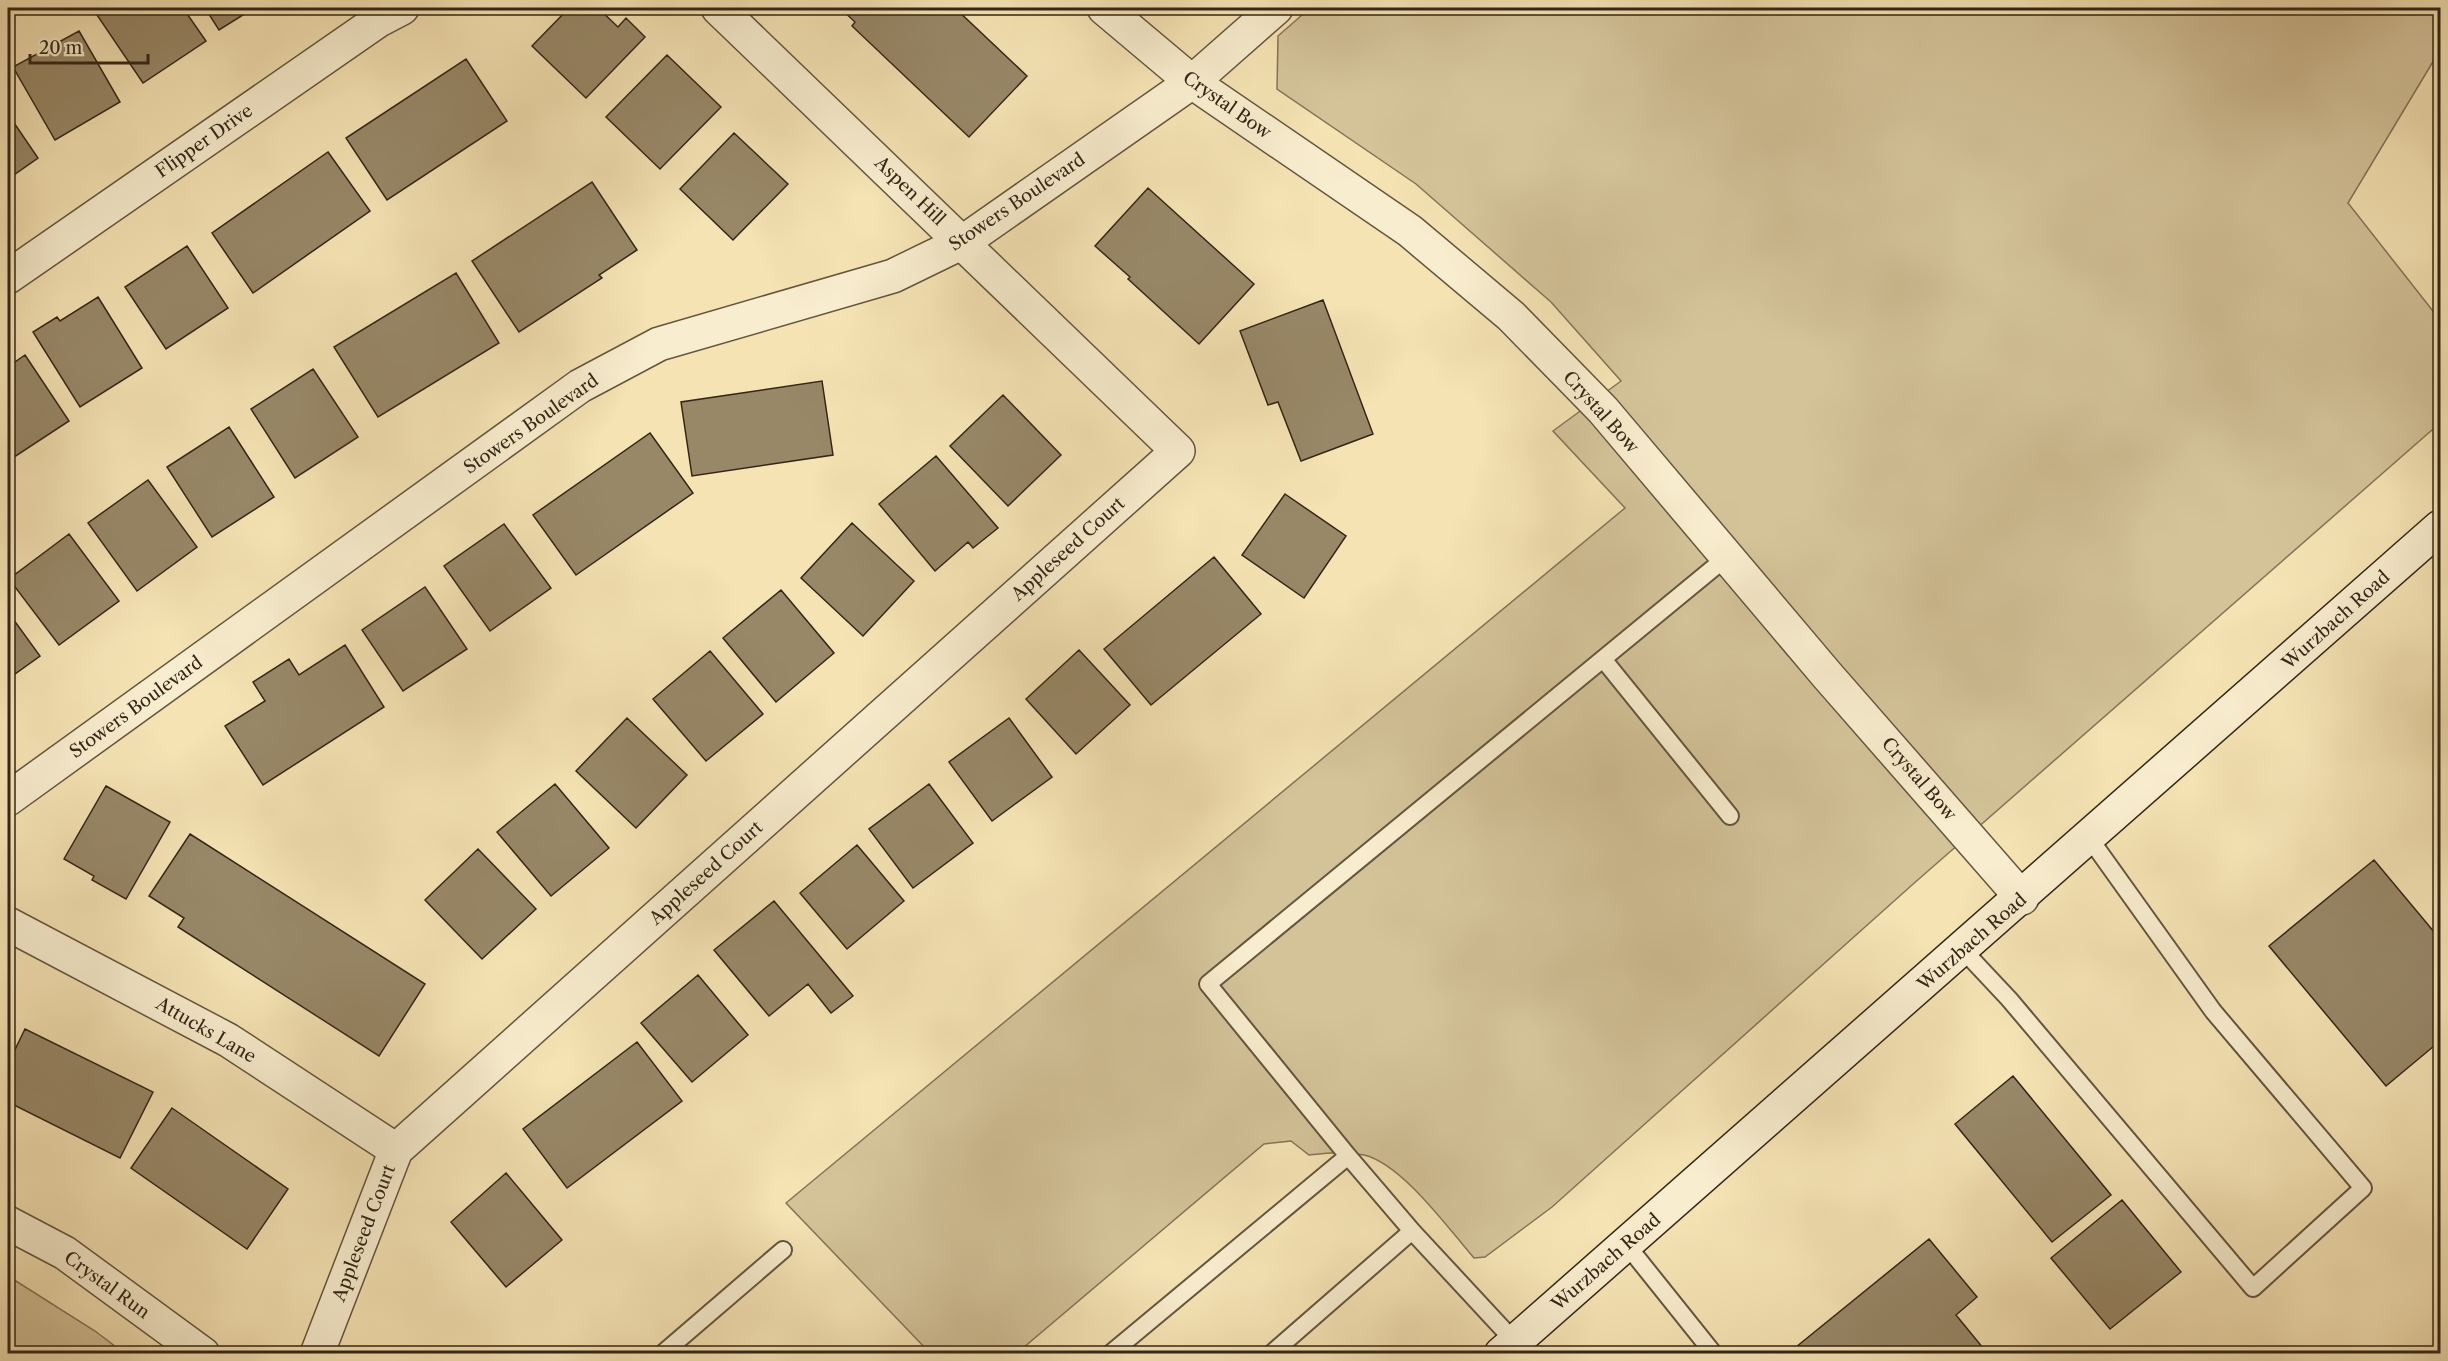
<svg xmlns="http://www.w3.org/2000/svg" width="2448" height="1361" font-family="'Libre Caslon Text',serif">
	<style>
		.green { fill: #d4c399; stroke: #847458; stroke-width: 1.5 }
		.building { fill: #988868; stroke: #332616; stroke-width: 1.5 }
		.lines { fill: none; stroke-linecap: round; stroke-linejoin: round }
		.service-casing { stroke: #64553e; stroke-width: 20 }
		.minor-casing { stroke: #64553e; stroke-width: 36 }
		.secondary-casing { stroke: #332616; stroke-width: 36 }
		.service { stroke: #f8edce; stroke-width: 16 }
		.minor { stroke: #f8edce; stroke-width: 33 }
		.secondary { stroke: #f8edce; stroke-width: 33 }
		.labels { text-anchor: middle; stroke-width: 5; stroke-linejoin: round; paint-order: stroke }
		.street-label { font-size: 18px; fill: #332616; stroke: #f8edce }
	</style>
	<rect width="100%" height="100%" fill="#f5e3b4"/>
	<filter id="stains"><feTurbulence type="fractalNoise" baseFrequency=".00333" numOctaves="4"/><feColorMatrix values="0 0 0 0 .2 0 0 0 0 .09 0 0 0 0 .02 0 0 0 .5 -.17"/></filter>
	<radialGradient id="worn" r=".72"><stop offset=".6" stop-color="#630" stop-opacity="0"/><stop offset="1" stop-color="#630" stop-opacity=".3"/></radialGradient>
	<!-- green -->
	<path class="green" d="M1310,8H2440V50L2348,203L2440,320V423L1912,885L1552,1207L1485,1257L1474,1258C1448,1228 1402,1164 1364,1155C1345,1151 1328,1153 1309,1155L1291,1141L1264,1144L1017,1353H930L786,1203L1625,508L1553,431L1621,381L1551,302L1416,184L1277,89L1278,36Z
		M8,1276L95,1331L124,1353H8Z"/>
	<!-- building -->
	<path class="building" d="M108,8H183L206,41L143,83L97,15Z
		M205,8H254L219,30Z
		M569,8H598L618,27L626,18L645,37L586,98L532,46Z
		M840,8H955L1027,76L969,137L852,26L855,22Z
		M79,31L120,102L55,140L13,67Z
		M667,55L721,107L660,169L606,117Z
		M466,59L507,121L387,200L346,138Z
		M8,114L38,158L8,179Z
		M734,133L788,184L733,240L680,189Z
		M328,152L370,211L253,293L212,233Z
		M592,182L637,250L599,275L602,278L519,332L472,261Z
		M1148,188L1254,284L1199,344L1128,279L1130,277L1095,246Z
		M187,246L228,308L166,349L125,287Z
		M456,273L499,343L378,417L334,347Z
		M98,297L142,368L80,407L33,332L57,317L60,321Z
		M1323,300L1373,434L1301,461L1278,402L1268,405L1240,331Z
		M25,355L69,421L8,461V367Z
		M313,369L358,437L295,478L251,409Z
		M822,381L833,455L692,476L681,402Z
		M1003,395L1061,455L1008,506L950,446Z
		M229,427L274,497L212,537L167,467Z
		M650,433L693,493L576,575L533,515Z
		M936,456L998,528L973,548L968,542L935,571L879,504Z
		M148,480L197,547L137,591L88,523Z
		M1285,494L1346,536L1304,598L1242,555Z
		M852,523L914,581L863,636L801,578Z
		M504,524L551,588L490,631L444,566Z
		M69,534L119,601L59,645L9,579Z
		M1214,557L1261,614L1151,705L1104,649Z
		M425,587L467,649L403,691L362,630Z
		M781,590L834,653L776,702L723,638Z
		M8,612L40,656L8,679Z
		M345,645L384,707L263,785L225,726L265,701L253,682L289,659L299,675Z
		M1079,650L1130,705L1076,754L1026,699Z
		M710,651L763,714L706,761L653,699Z
		M627,718L687,775L636,828L576,771Z
		M1009,718L1052,777L992,821L949,762Z
		M555,784L609,848L551,896L497,832Z
		M929,784L973,843L913,888L869,829Z
		M106,786L170,822L126,899L92,880L94,876L64,859Z
		M190,834L425,984L379,1056L178,927L184,918L149,896Z
		M857,845L904,901L847,949L800,893Z
		M478,849L536,909L482,959L425,900Z
		M2374,860L2440,939V1041L2386,1086L2269,946Z
		M774,901L853,996L831,1013L808,984L769,1016L714,950Z
		M698,975L748,1035L692,1082L641,1023Z
		M25,1029L153,1092L120,1158L8,1102V1064Z
		M637,1042L682,1101L567,1188L523,1129Z
		M2013,1076L2111,1195L2052,1242L1955,1124Z
		M172,1108L288,1189L247,1249L131,1168Z
		M506,1173L562,1240L506,1287L451,1222Z
		M2122,1200L2181,1272L2110,1329L2051,1258Z
		M1929,1239L1977,1297L1956,1315L1988,1354H1802L1796,1347Z"/>
	<g class="lines">
		<defs>
			<path id="service" d="M1603,659L1730,816
				M1963,950L2009,999L2253,1288L2363,1188L2213,1011L2090,839
				M1348,1156L1208,984L1728,556
				M1626,1244L1714,1354
				M662,1354L783,1250
				M1110,1354L1348,1156L1412,1231L1515,1342
				M1271,1354L1412,1231"/>
			<path id="minor" d="M1104,8L1192,82L1410,231L1511,316L1603,410L1827,675L2022,898
				M8,277L379,20L402,8
				M8,799L580,386L659,344L893,276L963,242L1192,82L1276,8
				M8,924L228,1040L396,1150
				M8,1223L65,1253L203,1354
				M317,1354L396,1150L1178,451L718,8"/>
			<path id="secondary" d="M1501,1354L2440,527"/>
		</defs>
		<!-- service casing -->
		<use href="#service" class="service-casing"/>
		<!-- minor casing -->
		<use href="#minor" class="minor-casing"/>
		<!-- secondary casing -->
		<use href="#secondary" class="secondary-casing"/>
		<!-- service -->
		<use href="#service" class="service"/>
		<!-- minor -->
		<use href="#minor" class="minor"/>
		<!-- secondary -->
		<use href="#secondary" class="secondary"/>
	</g>
	<g class="labels">
		<!-- street labels -->
		<g class="street-label">
			<text transform="translate(1227 105) rotate(35)" y="6">Crystal Bow</text>
			<text transform="translate(204 141) rotate(-35)" y="6">Flipper Drive</text>
			<text transform="translate(910 191) rotate(44)" y="6">Aspen Hill</text>
			<text transform="translate(1017 202) rotate(-34)" y="6">Stowers Boulevard</text>
			<text transform="translate(1601 412) rotate(48)" y="6">Crystal Bow</text>
			<text transform="translate(531 424) rotate(-35)" y="6">Stowers Boulevard</text>
			<text transform="translate(1068 549) rotate(-42)" y="6">Appleseed Court</text>
			<text transform="translate(2336 620) rotate(-42)" y="6">Wurzbach Road</text>
			<text transform="translate(136 707) rotate(-36)" y="6">Stowers Boulevard</text>
			<text transform="translate(1919 779) rotate(49)" y="6">Crystal Bow</text>
			<text transform="translate(706 873) rotate(-42)" y="6">Appleseed Court</text>
			<text transform="translate(1972 942) rotate(-41)" y="6">Wurzbach Road</text>
			<text transform="translate(206 1030) rotate(30)" y="6">Attucks Lane</text>
			<text transform="translate(364 1233) rotate(-69)" y="6">Appleseed Court</text>
			<text transform="translate(1606 1262) rotate(-41)" y="6">Wurzbach Road</text>
			<text transform="translate(107 1285) rotate(36)" y="6">Crystal Run</text>
		</g>
	</g>
	<!-- margin -->
	<rect width="2448" height="1361" fill="none" stroke="#f5e3b4" stroke-width="30"/>
	<rect x="9" y="9" width="2430" height="1343" fill="none" stroke="#332616" stroke-width="3"/>
	<rect x="15" y="15" width="2418" height="1331" fill="none" stroke="#332616" stroke-width="1.5"/>
	<!-- scale -->
	<path d="M30 54v9h118v-9" fill="none" stroke="#332616" stroke-width="3"/>
	<text x="39" y="54" font-size="18" fill="#332616" stroke="#f8edce" stroke-width="4.5" paint-order="stroke">20 m</text>
	<rect width="100%" height="100%" filter="url(#stains)"/>
	<rect width="100%" height="100%" fill="url(#worn)"/>
</svg>
